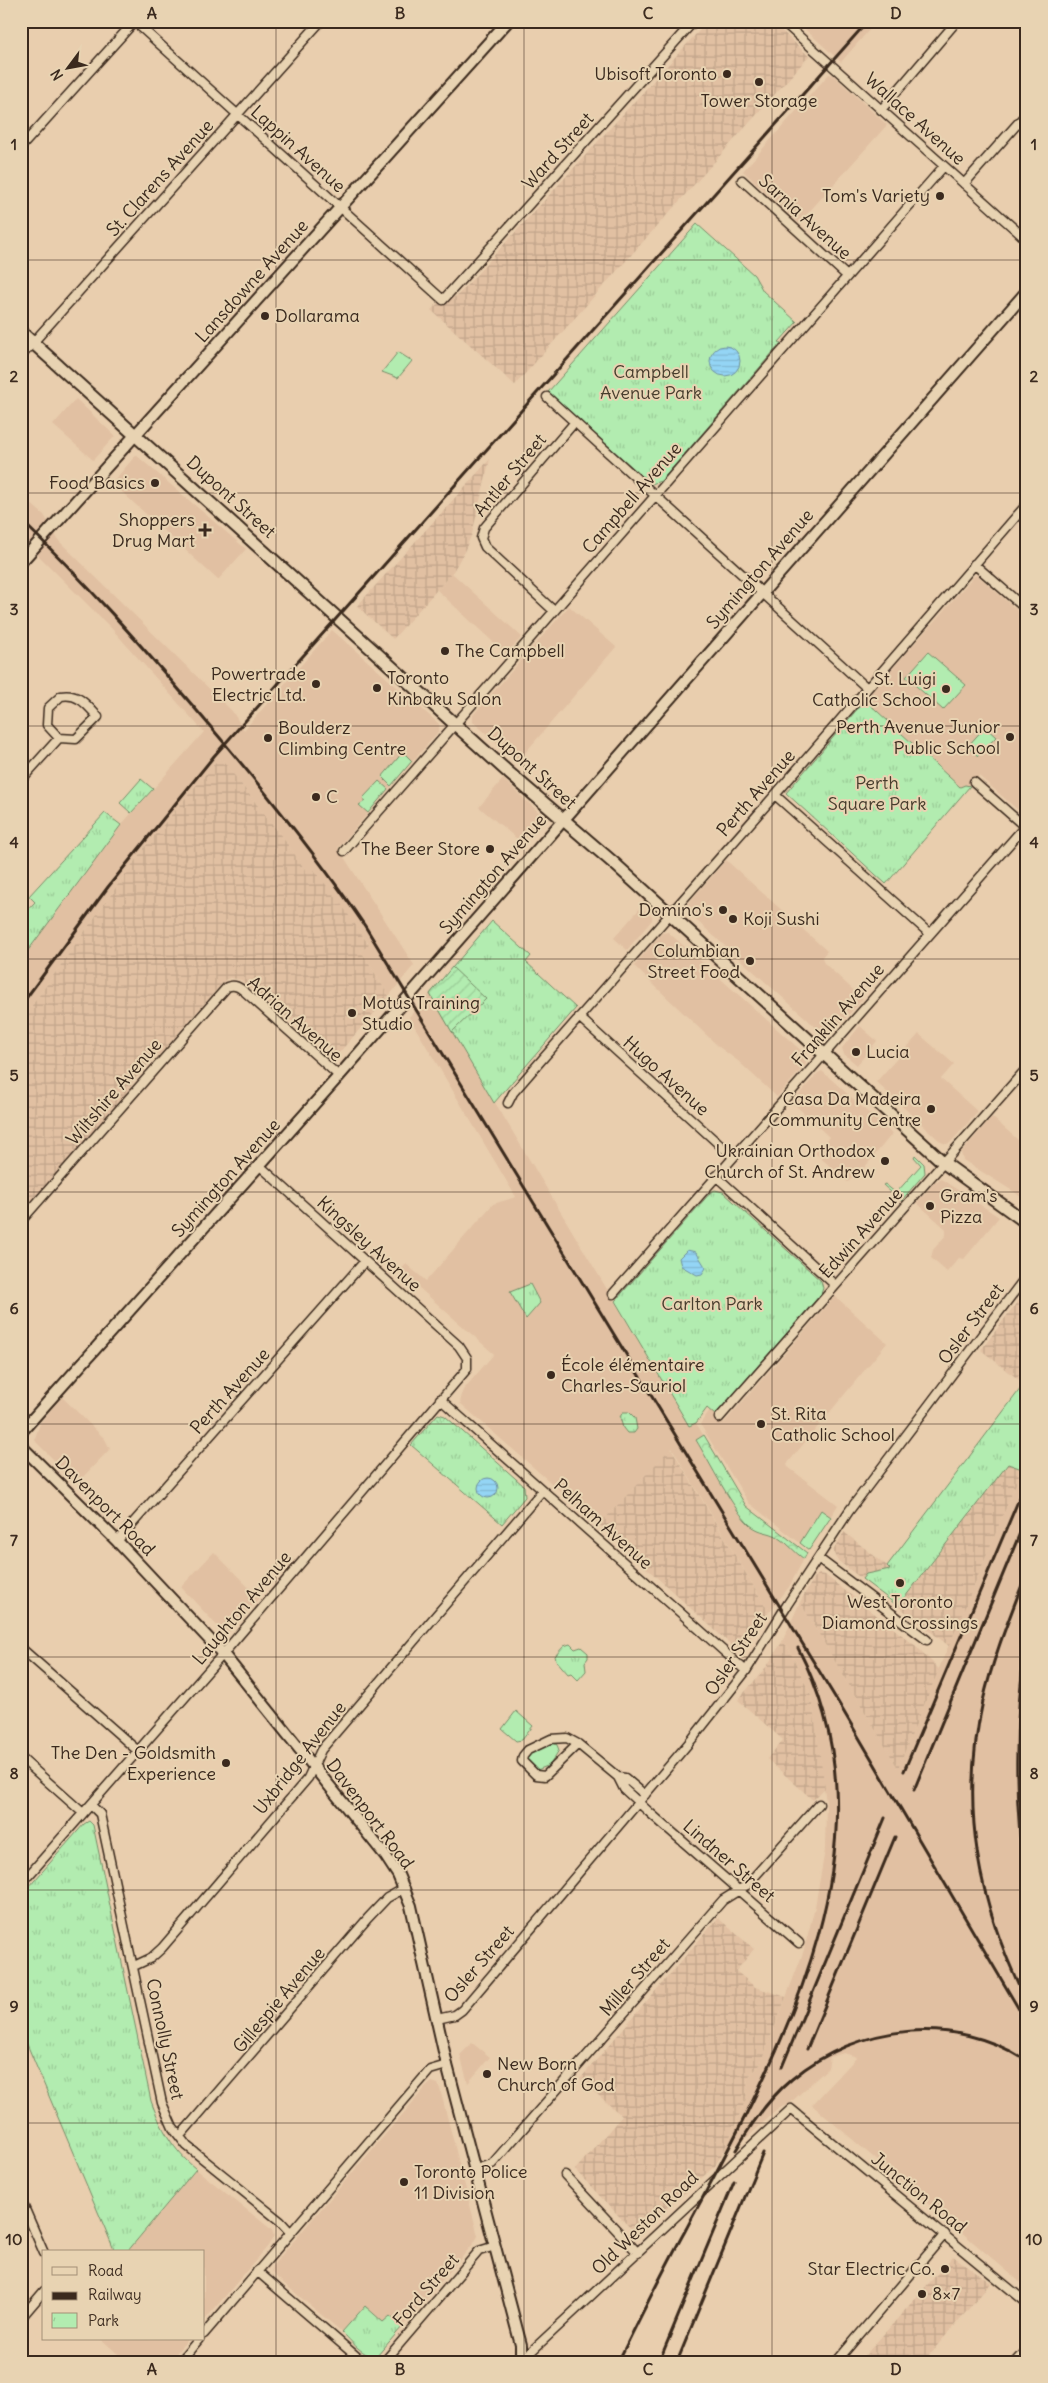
<svg xmlns="http://www.w3.org/2000/svg" width="1048" height="2383" font-family="Delius,sans-serif">
	<style>
		.built { fill: #e1c0a2 }
		.industrial { fill: url(#industrial-grid) }
		.grass { fill: #b2ecb0; stroke: #768b67 }
		.forest { fill: url(#forest-crowns); stroke: #768b67 }
		.park { fill: url(#park-tufts); stroke: #768b67 }
		.garden { fill: url(#garden-furrows); stroke: #768b67 }
		.water { fill: url(#water-rules); stroke: #70919f }
		.lines { fill: none; stroke-linecap: round; stroke-linejoin: round }
		.minor-casing { stroke: #3b2a1e; stroke-width: 11 }
		.tertiary-casing { stroke: #3b2a1e; stroke-width: 14 }
		.secondary-casing { stroke: #3b2a1e; stroke-width: 15 }
		.minor { stroke: #e8d3b2; stroke-width: 8 }
		.tertiary { stroke: #e8d3b2; stroke-width: 10 }
		.secondary { stroke: #e8d3b2; stroke-width: 11 }
		.rail { stroke: #3b2a1e; stroke-width: 3 }
		.grid { fill: none; stroke: #3b2a1e; stroke-width: 1; stroke-opacity: 0.55 }
		.poi-dot { fill: #3b2a1e; stroke: #e8d3b2; stroke-width: 2 }
		.labels { text-anchor: middle; stroke-width: 4; stroke-linejoin: round; paint-order: stroke }
		.poi-label { font-size: 18px; fill: #3b2a1e; stroke: #e8d3b2; text-anchor: end }
		.street-label { font-size: 18px; fill: #3b2a1e; stroke: #e8d3b2 }
		.park-label { font-size: 18px; fill: #473d2d; stroke: #e8d3b2 }
		.neatline { fill: none; stroke: #3b2a1e; stroke-width: 2 }
		.grid-label { font-size: 16px; text-anchor: middle; font-weight: bold; fill: #3b2a1e }
	</style>
	<defs>
		<pattern id="industrial-grid" width="8" height="8" patternUnits="userSpaceOnUse" patternTransform="scale(1.25)"><rect width="8" height="8" fill="#e1c0a2"/><path d="M0 4h8M4 0v8" fill="none" stroke="#c2a58b"/></pattern>
		<pattern id="forest-crowns" width="20" height="18" patternUnits="userSpaceOnUse" patternTransform="scale(1.25)"><rect width="20" height="18" fill="#b2ecb0"/><path d="M2 6a3 3 0 1 1 6 0M12 15a3 3 0 1 1 6 0" fill="none" stroke="#9acb97"/></pattern>
		<pattern id="park-tufts" width="24" height="20" patternUnits="userSpaceOnUse" patternTransform="scale(1.25)"><rect width="24" height="20" fill="#b2ecb0"/><path d="M3 7l-1-3M5 7V3M7 7l1-3M15 17l-1-3M17 17v-4M19 17l1-3" fill="none" stroke="#9acb97"/></pattern>
		<pattern id="garden-furrows" width="10" height="10" patternUnits="userSpaceOnUse" patternTransform="scale(1.25)"><rect width="10" height="10" fill="#b2ecb0"/><path d="M-1 1l2-2M0 10L10 0M9 11l2-2" fill="none" stroke="#9acb97"/></pattern>
		<pattern id="water-rules" width="6" height="5" patternUnits="userSpaceOnUse" patternTransform="scale(1.25)"><rect width="6" height="5" fill="#94d5f5"/><path d="M0 2.5h6" fill="none" stroke="#80b7d2"/></pattern>
	</defs>
	<rect width="100%" height="100%" fill="#e9ceae"/>
	<filter id="ink" filterUnits="userSpaceOnUse"><feTurbulence type="fractalNoise" baseFrequency=".02" numOctaves="2"/><feDisplacementMap in="SourceGraphic" scale="10" xChannelSelector="R" yChannelSelector="G"/><feConvolveMatrix kernelMatrix="1 2 1 2 8 2 1 2 1" color-interpolation-filters="sRGB"/></filter>
	<g filter="url(#ink)">
		<!-- built -->
		<path class="built" d="M796,21H877L841,62Z
			M829,74L833,75L887,125L799,223L743,171Z
			M76,399L115,436L93,460L53,425Z
			M136,455L246,549L218,580L112,483Z
			M21,495L44,515L59,541L232,711L244,730L332,630L439,724V731L338,848L414,965L389,996L361,951L369,944L311,867L306,872L286,842L220,758L144,848L21,1021V960L121,825L204,732L112,629L21,538Z
			M452,573L522,637L506,654L437,590Z
			M977,575L1027,619L1026,812L1019,811L979,776L970,786L960,787L865,700L974,576Z
			M569,606L616,647L518,761L473,722V715Z
			M503,779L545,818L522,843L479,807Z
			M726,860L827,951L822,957L824,963L863,999L829,1036L822,1035L808,1020L688,913L686,906Z
			M641,907L652,916V920L627,950L614,938Z
			M668,932L805,1054L806,1064L777,1097L738,1061L719,1047L634,966L662,933Z
			M430,994L689,1426L696,1423L746,1506L807,1553L789,1587L769,1612L672,1448L599,1525L460,1403L463,1390L494,1354L400,1271L406,1264L426,1281L493,1204L516,1197L409,1017Z
			M860,1026L877,1041L857,1065L844,1054L842,1048Z
			M919,1034L954,1064L941,1079L978,1112L950,1143L946,1144L941,1142L876,1082Z
			M822,1071L892,1134L864,1168L861,1167L848,1182L815,1153L829,1137L792,1102L818,1073Z
			M992,1117L1027,1148V1203L1016,1193L963,1160L961,1153Z
			M941,1179L999,1217L964,1259L959,1258L947,1272L931,1258L933,1250L946,1235V1229L917,1203L934,1183Z
			M835,1296L887,1343L787,1464L788,1467L838,1505L809,1550L749,1503L700,1424L710,1410L724,1423Z
			M62,1397L105,1439L110,1449L77,1483L36,1442L35,1438L40,1423Z
			M1027,1457V2288L812,2105L857,2057L844,2053L830,2057L828,2068L789,2104L779,2108L749,2136L724,2151L746,2099L748,2077L760,2065L803,1953L815,1907L825,1850L826,1802L811,1696L788,1647L782,1642L800,1602L898,1767Z
			M214,1552L259,1598L229,1632L222,1631L181,1587Z
			M472,2043L490,2057L468,2083L460,2055Z
			M432,2082L438,2084L440,2089L478,2236L474,2243L402,2327L390,2316L384,2323L365,2306L342,2332L275,2276L272,2270L273,2265L426,2087Z
			M196,2169L272,2230L274,2236L268,2246L204,2321V2252H127Z
			M101,2339H188L169,2362H127Z"/>
		<!-- industrial -->
		<path class="industrial" d="M708,21H771L809,56L515,385L431,310L438,303L457,296Z
			M490,459L472,534L463,554L452,573L393,639L357,606Z
			M220,757L286,842L306,871L311,866L341,904L369,945L361,951L389,996L337,1055L274,1008L241,980L230,978L225,980L159,1055L157,1054L131,1084V1088L21,1213V1021L144,848Z
			M1027,1289V1386L981,1350Z
			M671,1448L769,1612L739,1652L599,1525Z
			M1008,1464L1022,1469L949,1646L898,1606Z
			M844,1532L891,1569L866,1574L862,1579L837,1560L833,1551Z
			M819,1574L825,1575L916,1646L939,1669L898,1768L800,1602L814,1578Z
			M782,1642L788,1647L811,1696L825,1788L813,1800L767,1759L783,1740L738,1700L767,1666Z
			M718,1918L754,1949L736,1971L755,1987L786,1997L760,2065L748,2077L746,2099L724,2151L715,2166L637,2235L575,2170L622,2116L580,2079Z
			M953,2256L991,2283L923,2362H859Z"/>
		<!-- grass -->
		<path class="grass" d="M398,352L412,361L398,378L382,372Z
			M928,652L966,685L943,710L906,677Z
			M985,727L996,737L978,756L967,747Z
			M403,752L412,761L391,786L382,777Z
			M379,781L388,789L368,813L359,805L365,801L363,798Z
			M915,1155L924,1164L925,1173L901,1201L883,1185L885,1184L896,1193L921,1165L914,1157Z
			M821,1510L831,1517L809,1550L800,1543Z
			M516,1711L533,1726L522,1740L516,1741L502,1729Z
			M552,1742L557,1745L559,1750L550,1765L537,1770L527,1760L529,1754Z"/>
		<!-- forest -->
		<path class="forest" d="M704,1435L746,1506L807,1553L804,1559C794,1552 788,1543 778,1537C768,1531 762,1534 750,1525C733,1510 709,1461 696,1440Z"/>
		<!-- park -->
		<path class="park" d="M697,224L754,275L763,291L797,322L779,342L781,343L661,481L651,484L548,392Z
			M865,700L960,787L965,785L970,786L886,884L786,793Z
			M141,779L153,789L131,813L120,803Z
			M105,813L121,825L21,960V917L35,902L29,896Z
			M492,921L531,956L526,962L576,1008L494,1103L430,994Z
			M715,1190L723,1192L821,1281L823,1288L821,1294L715,1415L707,1408L696,1423L689,1426L615,1301L711,1192Z
			M530,1284L540,1303L526,1319L510,1292Z
			M1024,1384L1027,1386V1457L1022,1469L1008,1464L898,1606L862,1579L866,1574L890,1569L887,1566Z
			M623,1412H629L635,1418L637,1429L634,1433H627L623,1428L620,1417Z
			M438,1414L445,1416L524,1486L525,1497L502,1524L411,1445Z
			M570,1644L575,1649L581,1647L588,1653V1658L585,1662L586,1671L578,1680L571,1673L568,1674L556,1660L555,1656L564,1646Z
			M89,1821L93,1825L151,2101C161,2128 173,2150 196,2169L127,2252H115L21,2030V1896L84,1824Z
			M365,2306L383,2322L390,2316L402,2327L377,2356C365,2359 350,2340 342,2332Z"/>
		<!-- garden -->
		<path class="garden" d="M452,967L486,999L452,1032L430,994Z"/>
		<!-- water -->
		<path class="water" d="M710 361a15 15 0 1 1 30 0a15 15 0 1 1-30 0Z
			M687,1250L696,1252L706,1268L702,1274L697,1275L681,1266L679,1258Z
			M478 1488a10 10 0 1 1 20 0a10 10 0 1 1-20 0Z"/>
		<g class="lines">
			<defs>
				<path id="minor" d="M134,21L443,300L694,21
					M782,21L1027,240
					M881,110L957,21
					M21,147L135,21
					M742,180L847,276
					M964,184L1027,113
					M21,356L321,21
					M547,397L867,688
					M974,564L1027,610
					M554,611L485,547L481,538L484,528L574,423
					M61,696C79,693 87,705 98,717L76,739L59,738L47,725L48,708Z
					M21,780L59,738
					M974,782L1024,826
					M775,795L930,934
					M344,851L944,166
					M579,1017L733,1157
					M508,1103L513,1093L539,1063L775,795L1027,504
					M716,1176L835,1285
					M21,1221L227,987C235,984 239,987 245,992L339,1076
					M613,1294L1027,824
					M440,1399L746,1671
					M719,1418L1027,1068
					M117,1541L365,1261
					M818,1558L927,1640
					M21,1648L138,1751
					M578,1744L545,1776L536,1775L522,1761L523,1756L528,1750L551,1739L567,1738L578,1744L618,1777L624,1789L649,1812L799,1943
					M21,1758L83,1813
					M618,1777L625,1778L645,1795
					M91,1805L100,1814L162,2103L173,2128L187,2146L280,2221L290,2232
					M21,1884L223,1654L467,1369V1358L459,1346L259,1165
					M134,1966L151,1958L162,1948L308,1778L321,1750L542,1491
					M437,2019L455,2015L462,2010L693,1738L746,1671L787,1605L849,1511L1027,1275
					M180,2136L368,1918L387,1898L405,1888
					M475,2169L492,2164L723,1900L747,1885L819,1804
					M565,2175L638,2253
					M21,2200L44,2253
					M257,2271L363,2362
					M21,2318L44,2291
					M204,2334L430,2070L447,2065
					M522,2360L791,2109L1027,2303
					M180,2362L199,2339
					M384,2362L479,2251L495,2246
					M836,2362L945,2234
					M1016,2362L1027,2350"/>
				<path id="tertiary" d="M21,562L508,21
					M21,1432L339,1076L1027,291
					M21,1446L117,1541L223,1654L385,1855L398,1875L411,1906L447,2065L521,2345V2362"/>
				<path id="secondary" d="M21,332L509,773L616,865L944,1163L1027,1223"/>
			</defs>
			<!-- minor casing -->
			<use href="#minor" class="minor-casing"/>
			<!-- tertiary casing -->
			<use href="#tertiary" class="tertiary-casing"/>
			<!-- secondary casing -->
			<use href="#secondary" class="secondary-casing"/>
			<!-- minor -->
			<use href="#minor" class="minor"/>
			<!-- tertiary -->
			<use href="#tertiary" class="tertiary"/>
			<!-- secondary -->
			<use href="#secondary" class="secondary"/>
			<!-- rail -->
			<path class="rail" d="M21,520C84,580 141,645 198,712C257,781 314,851 365,926L838,1702L1027,2023
				M21,1005L108,887L214,756L868,21
				M1027,1572C1011,1614 993,1657 983,1701C959,1808 978,1904 1027,2002
				M1027,1639C1013,1722 1014,1808 1027,1891
				M904,1771L1027,1480
				M914,1790L1027,1516
				M807,2049L895,1837
				M782,2067L885,1818
				M736,2150C751,2124 768,2099 792,2079C858,2024 955,2013 1027,2061
				M618,2362C640,2318 661,2274 685,2231C778,2056 900,1845 798,1648
				M659,2362L734,2182
				M677,2362L763,2153"/>
		</g>
	</g>
	<!-- grid -->
	<path class="grid" d="M276,21V2362M524,21V2362M772,21V2362M21,260H1027M21,493H1027M21,726H1027M21,959H1027M21,1192H1027M21,1424H1027M21,1657H1027M21,1890H1027M21,2123H1027"/>
	<!-- markers -->
	<g class="poi-dot">
		<circle cx="727" cy="74" r="5"/>
		<circle cx="759" cy="82" r="5"/>
		<circle cx="940" cy="196" r="5"/>
		<circle cx="265" cy="316" r="5"/>
		<circle cx="155" cy="483" r="5"/>
		<path d="M202.5 522.5h5v5h5v5h-5v5h-5v-5h-5v-5h5z"/>
		<circle cx="445" cy="651" r="5"/>
		<circle cx="316" cy="684" r="5"/>
		<circle cx="377" cy="688" r="5"/>
		<circle cx="946" cy="689" r="5"/>
		<circle cx="1010" cy="737" r="5"/>
		<circle cx="268" cy="738" r="5"/>
		<circle cx="316" cy="797" r="5"/>
		<circle cx="490" cy="849" r="5"/>
		<circle cx="723" cy="910" r="5"/>
		<circle cx="733" cy="919" r="5"/>
		<circle cx="750" cy="961" r="5"/>
		<circle cx="352" cy="1013" r="5"/>
		<circle cx="856" cy="1052" r="5"/>
		<circle cx="931" cy="1109" r="5"/>
		<circle cx="885" cy="1161" r="5"/>
		<circle cx="930" cy="1206" r="5"/>
		<circle cx="551" cy="1375" r="5"/>
		<circle cx="761" cy="1424" r="5"/>
		<circle cx="900" cy="1583" r="5"/>
		<circle cx="226" cy="1763" r="5"/>
		<circle cx="487" cy="2074" r="5"/>
		<circle cx="404" cy="2182" r="5"/>
		<circle cx="945" cy="2269" r="5"/>
		<circle cx="922" cy="2294" r="5"/>
	</g>
	<g class="labels">
		<!-- poi labels -->
		<g class="poi-label">
			<text x="717" y="80">Ubisoft Toronto</text>
			<text x="759" y="107" text-anchor="middle">Tower Storage</text>
			<text x="930" y="202">Tom's Variety</text>
			<text x="275" y="322" text-anchor="start">Dollarama</text>
			<text x="145" y="489">Food Basics</text>
			<text x="195" y="526">Shoppers<tspan x="195" dy="21">Drug Mart</tspan></text>
			<text x="455" y="657" text-anchor="start">The Campbell</text>
			<text x="306" y="680">Powertrade<tspan x="306" dy="21">Electric Ltd.</tspan></text>
			<text x="387" y="684" text-anchor="start">Toronto<tspan x="387" dy="21">Kinbaku Salon</tspan></text>
			<text x="936" y="685">St. Luigi<tspan x="936" dy="21">Catholic School</tspan></text>
			<text x="1000" y="733">Perth Avenue Junior<tspan x="1000" dy="21">Public School</tspan></text>
			<text x="278" y="734" text-anchor="start">Boulderz<tspan x="278" dy="21">Climbing Centre</tspan></text>
			<text x="326" y="803" text-anchor="start">C</text>
			<text x="480" y="855">The Beer Store</text>
			<text x="713" y="916">Domino's</text>
			<text x="743" y="925" text-anchor="start">Koji Sushi</text>
			<text x="740" y="957">Columbian<tspan x="740" dy="21">Street Food</tspan></text>
			<text x="362" y="1009" text-anchor="start">Motus Training<tspan x="362" dy="21">Studio</tspan></text>
			<text x="866" y="1058" text-anchor="start">Lucia</text>
			<text x="921" y="1105">Casa Da Madeira<tspan x="921" dy="21">Community Centre</tspan></text>
			<text x="875" y="1157">Ukrainian Orthodox<tspan x="875" dy="21">Church of St. Andrew</tspan></text>
			<text x="940" y="1202" text-anchor="start">Gram's<tspan x="940" dy="21">Pizza</tspan></text>
			<text x="561" y="1371" text-anchor="start">École élémentaire<tspan x="561" dy="21">Charles-Sauriol</tspan></text>
			<text x="771" y="1420" text-anchor="start">St. Rita<tspan x="771" dy="21">Catholic School</tspan></text>
			<text x="900" y="1608" text-anchor="middle">West Toronto<tspan x="900" dy="21">Diamond Crossings</tspan></text>
			<text x="216" y="1759">The Den - Goldsmith<tspan x="216" dy="21">Experience</tspan></text>
			<text x="497" y="2070" text-anchor="start">New Born<tspan x="497" dy="21">Church of God</tspan></text>
			<text x="414" y="2178" text-anchor="start">Toronto Police<tspan x="414" dy="21">11 Division</tspan></text>
			<text x="935" y="2275">Star Electric Co.</text>
			<text x="932" y="2300" text-anchor="start">8×7</text>
		</g>
		<!-- street labels -->
		<g class="street-label">
			<text transform="translate(915 119) rotate(42)" y="6">Wallace Avenue</text>
			<text transform="translate(298 149) rotate(42)" y="6">Lappin Avenue</text>
			<text transform="translate(558 151) rotate(-48)" y="6">Ward Street</text>
			<text transform="translate(160 178) rotate(-48)" y="6">St. Clarens Avenue</text>
			<text transform="translate(805 217) rotate(42)" y="6">Sarnia Avenue</text>
			<text transform="translate(252 281) rotate(-48)" y="6">Lansdowne Avenue</text>
			<text transform="translate(510 475) rotate(-50)" y="6">Antler Street</text>
			<text transform="translate(231 497) rotate(42)" y="6">Dupont Street</text>
			<text transform="translate(632 498) rotate(-49)" y="6">Campbell Avenue</text>
			<text transform="translate(760 569) rotate(-49)" y="6">Symington Avenue</text>
			<text transform="translate(532 768) rotate(42)" y="6">Dupont Street</text>
			<text transform="translate(756 793) rotate(-49)" y="6">Perth Avenue</text>
			<text transform="translate(493 874) rotate(-49)" y="6">Symington Avenue</text>
			<text transform="translate(838 1015) rotate(-49)" y="6">Franklin Avenue</text>
			<text transform="translate(295 1019) rotate(41)" y="6">Adrian Avenue</text>
			<text transform="translate(666 1076) rotate(42)" y="6">Hugo Avenue</text>
			<text transform="translate(114 1092) rotate(-49)" y="6">Wiltshire Avenue</text>
			<text transform="translate(226 1178) rotate(-48)" y="6">Symington Avenue</text>
			<text transform="translate(861 1233) rotate(-48)" y="6">Edwin Avenue</text>
			<text transform="translate(369 1244) rotate(42)" y="6">Kingsley Avenue</text>
			<text transform="translate(971 1324) rotate(-53)" y="6">Osler Street</text>
			<text transform="translate(230 1391) rotate(-48)" y="6">Perth Avenue</text>
			<text transform="translate(105 1506) rotate(45)" y="6">Davenport Road</text>
			<text transform="translate(603 1524) rotate(42)" y="6">Pelham Avenue</text>
			<text transform="translate(242 1608) rotate(-50)" y="6">Laughton Avenue</text>
			<text transform="translate(736 1654) rotate(-56)" y="6">Osler Street</text>
			<text transform="translate(300 1758) rotate(-52)" y="6">Uxbridge Avenue</text>
			<text transform="translate(370 1814) rotate(53)" y="6">Davenport Road</text>
			<text transform="translate(729 1861) rotate(41)" y="6">Lindner Street</text>
			<text transform="translate(479 1964) rotate(-49)" y="6">Osler Street</text>
			<text transform="translate(635 1977) rotate(-49)" y="6">Miller Street</text>
			<text transform="translate(279 2000) rotate(-50)" y="6">Gillespie Avenue</text>
			<text transform="translate(165 2039) rotate(78)" y="6">Connolly Street</text>
			<text transform="translate(919 2193) rotate(39)" y="6">Junction Road</text>
			<text transform="translate(645 2223) rotate(-44)" y="6">Old Weston Road</text>
			<text transform="translate(426 2290) rotate(-49)" y="6">Ford Street</text>
		</g>
		<!-- park labels -->
		<g class="park-label">
			<text x="651" y="378">Campbell<tspan x="651" dy="21">Avenue Park</tspan></text>
			<text x="877" y="789">Perth<tspan x="877" dy="21">Square Park</tspan></text>
			<text x="712" y="1310">Carlton Park</text>
		</g>
	</g>
	<!-- margin -->
	<rect width="1048" height="2383" fill="none" stroke="#e8d3b2" stroke-width="55"/>
	<!-- legend -->
	<rect x="42" y="2250" width="162" height="90" fill="#e8d3b2" stroke="#a38f77"/>
	<rect x="52" y="2267" width="25" height="8" fill="#e8d3b2" stroke="#a38f77"/>
	<text x="88" y="2276" font-size="15" fill="#3b2a1e">Road</text>
	<rect x="52" y="2292" width="25" height="8" fill="#3b2a1e" stroke="#a38f77"/>
	<text x="88" y="2300" font-size="15" fill="#3b2a1e">Railway</text>
	<rect x="52" y="2313" width="25" height="15" fill="url(#park-tufts)" stroke="#a38f77"/>
	<text x="88" y="2326" font-size="15" fill="#3b2a1e">Park</text>
	<!-- north arrow -->
	<g transform="translate(68 68) rotate(238)" stroke="#e8d3b2" stroke-width="4" paint-order="stroke">
	<path d="M0-4L9 19L0 12L-9 19Z" fill="#3b2a1e"/>
	<text y="-8" font-size="14" font-weight="bold" text-anchor="middle" fill="#3b2a1e">N</text>
	</g>
	<rect x="28" y="28" width="992" height="2328" class="neatline"/>
	<g class="grid-label">
		<text x="152" y="19">A</text>
		<text x="400" y="19">B</text>
		<text x="648" y="19">C</text>
		<text x="896" y="19">D</text>
		<text x="14" y="150">1</text>
		<text x="1034" y="150">1</text>
		<text x="14" y="382">2</text>
		<text x="1034" y="382">2</text>
		<text x="14" y="615">3</text>
		<text x="1034" y="615">3</text>
		<text x="14" y="848">4</text>
		<text x="1034" y="848">4</text>
		<text x="14" y="1081">5</text>
		<text x="1034" y="1081">5</text>
		<text x="14" y="1314">6</text>
		<text x="1034" y="1314">6</text>
		<text x="14" y="1546">7</text>
		<text x="1034" y="1546">7</text>
		<text x="14" y="1779">8</text>
		<text x="1034" y="1779">8</text>
		<text x="14" y="2012">9</text>
		<text x="1034" y="2012">9</text>
		<text x="14" y="2245">10</text>
		<text x="1034" y="2245">10</text>
		<text x="152" y="2375">A</text>
		<text x="400" y="2375">B</text>
		<text x="648" y="2375">C</text>
		<text x="896" y="2375">D</text>
	</g>
</svg>
